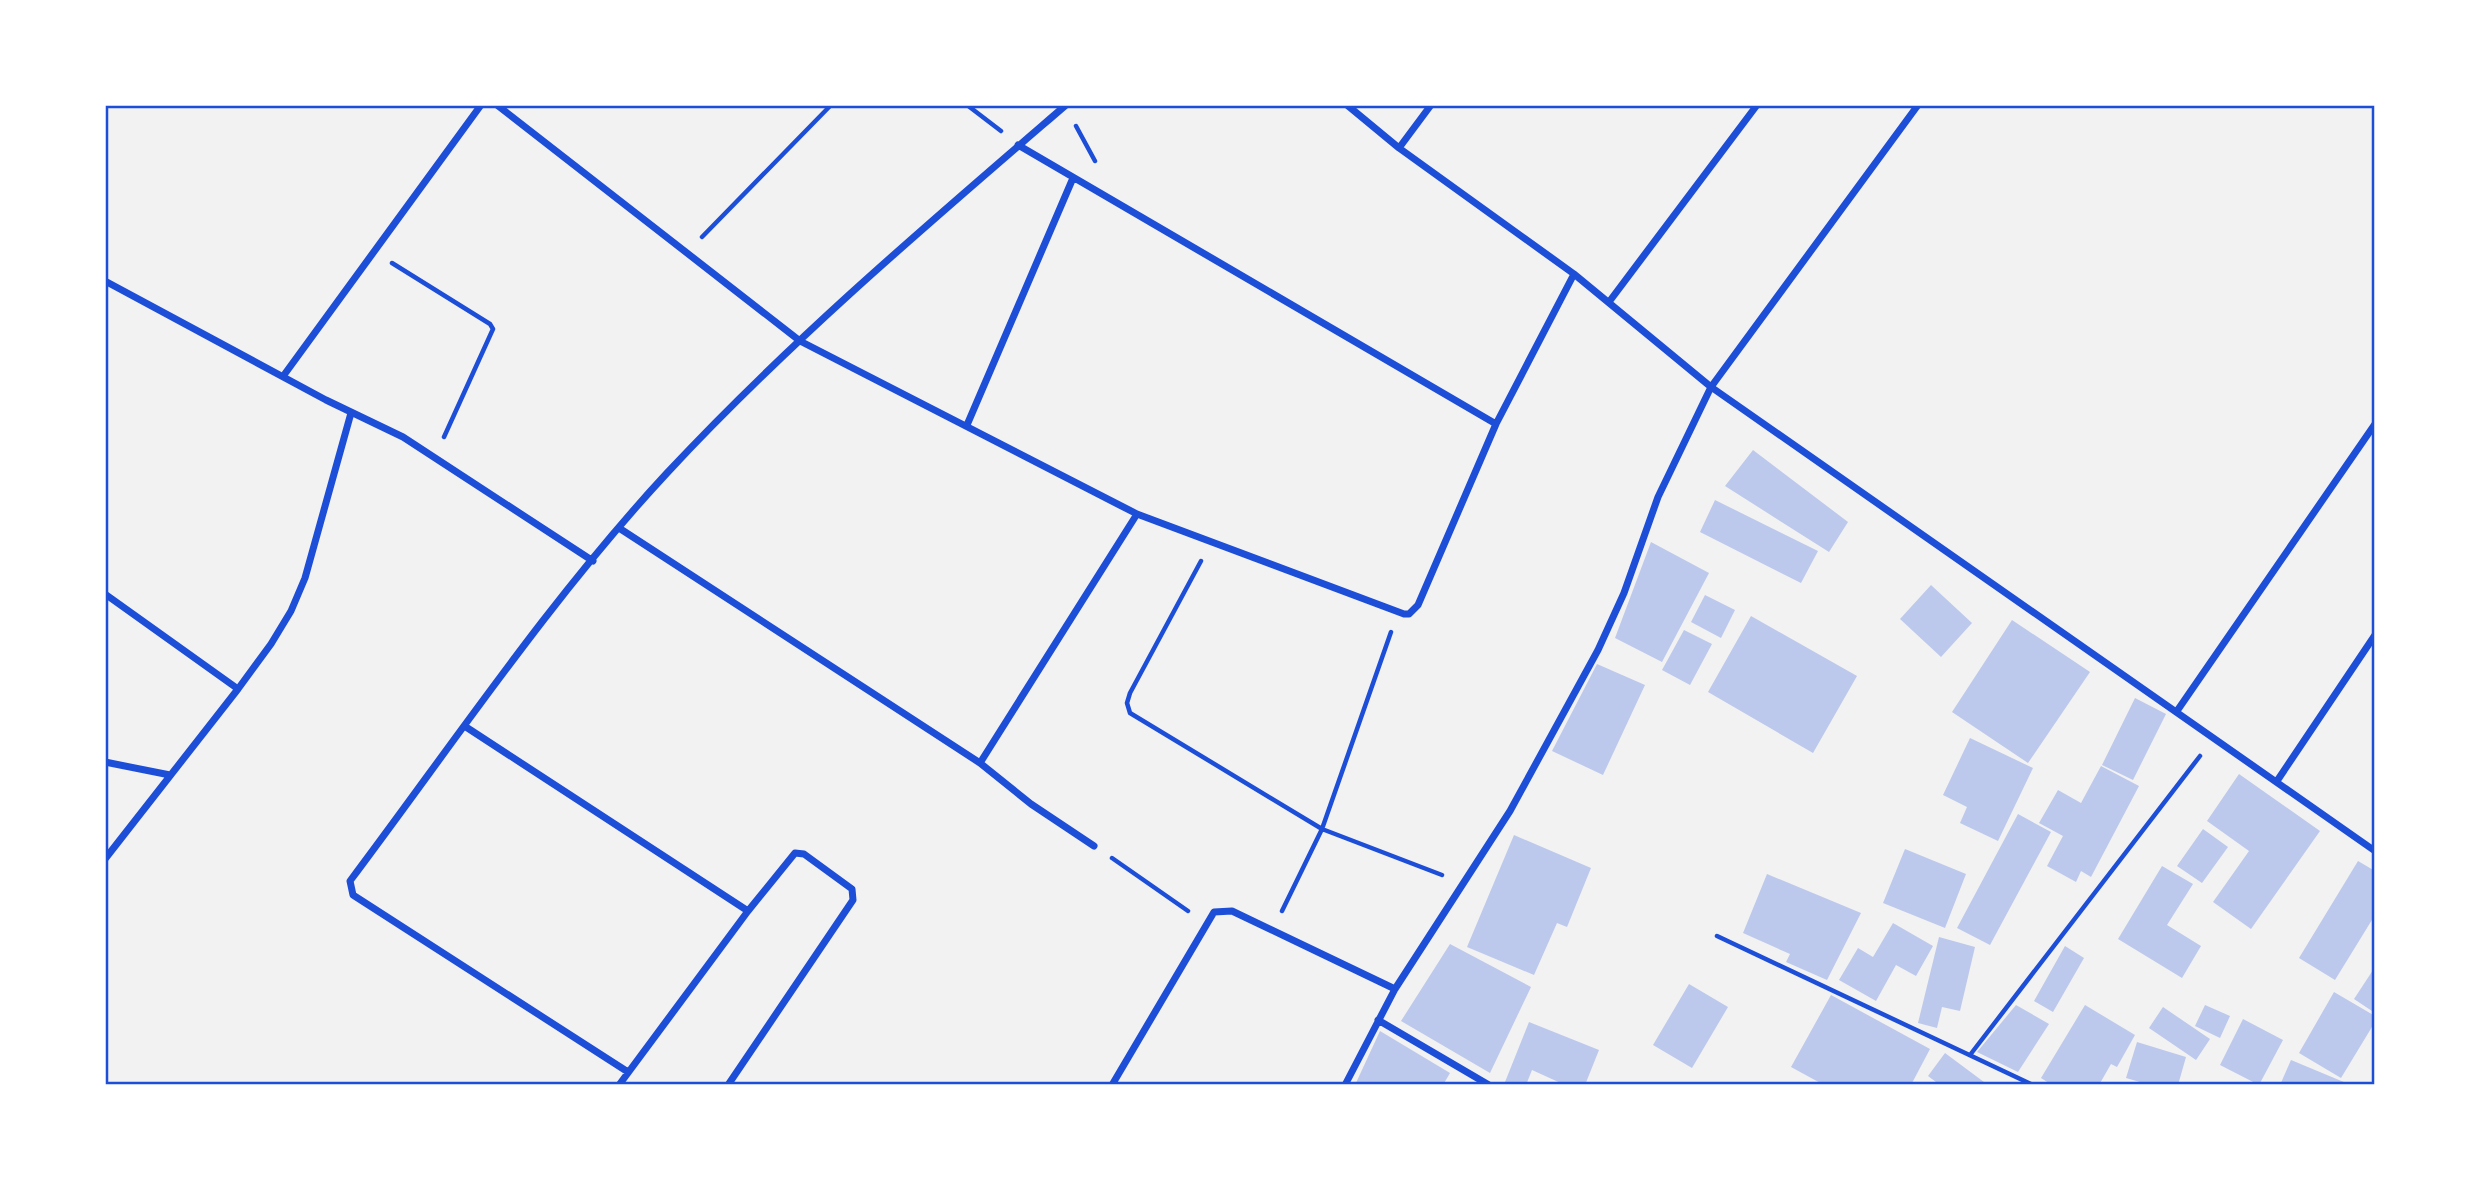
<svg xmlns="http://www.w3.org/2000/svg" width="2480" height="1190" font-family="Inter,sans-serif">
	<style>
		.building { fill: #bdc9ec }
		.lines { fill: none; stroke-linecap: round; stroke-linejoin: round }
		.path { stroke: #1d4ed8; stroke-width: 4.5 }
		.minor { stroke: #1d4ed8; stroke-width: 7 }
		.neatline { fill: none; stroke: #1d4ed8; stroke-width: 2.5 }
	</style>
	<rect width="100%" height="100%" fill="#f2f2f2"/>
	<!-- building -->
	<path class="building" d="M1753,450L1848,522L1829,552L1725,486Z
		M1715,500L1818,551L1801,583L1700,532Z
		M1651,542L1709,573L1662,662L1615,638Z
		M1931,585L1972,623L1941,657L1900,619Z
		M1705,595L1735,610L1721,638L1691,622Z
		M1751,616L1857,676L1813,753L1708,692Z
		M2012,620L2090,672L2028,763L1952,712Z
		M1684,630L1712,644L1690,685L1662,670Z
		M1597,664L1645,685L1603,775L1552,751Z
		M2135,698L2166,714L2133,780L2102,765Z
		M1970,738L2033,768L1998,841L1960,823L1967,807L1943,795Z
		M2101,766L2139,786L2091,877L2081,871L2076,882L2047,866L2063,836L2039,823L2058,790L2081,803Z
		M2239,774L2320,831L2251,929L2213,902L2249,851L2207,821Z
		M2018,814L2051,832L1990,945L1957,928Z
		M2203,829L2228,847L2202,883L2177,866Z
		M1514,835L1591,868L1567,927L1557,923L1534,975L1467,947Z
		M1905,849L1966,874L1945,928L1883,903Z
		M2358,861L2375,871V915L2335,980L2299,958Z
		M2162,866L2193,884L2167,925L2201,946L2182,978L2118,939Z
		M1767,874L1861,913L1827,980L1786,962L1790,954L1743,933Z
		M1893,923L1933,946L1916,976L1896,965L1876,1001L1839,980L1858,948L1873,957Z
		M1939,937L1975,947L1960,1011L1942,1007L1937,1028L1918,1023Z
		M1450,944L1531,987L1490,1073L1401,1021Z
		M2065,946L2084,958L2053,1012L2034,1001Z
		M2375,967V1013L2354,999Z
		M1689,984L1728,1007L1692,1068L1653,1045Z
		M2334,992L2375,1016V1022L2341,1078L2299,1053Z
		M1831,995L1930,1049L1911,1085H1824L1791,1067Z
		M2016,1005L2049,1024L2018,1072L1977,1052Z
		M2085,1005L2135,1035L2117,1067L2111,1064L2099,1085H2052L2041,1078Z
		M2205,1005L2230,1016L2220,1038L2195,1026Z
		M2163,1007L2210,1039L2196,1060L2149,1028Z
		M2243,1019L2283,1040L2259,1085L2220,1065Z
		M1529,1022L1599,1050L1585,1085H1565L1532,1070L1526,1085L1505,1082Z
		M1380,1031L1450,1073L1443,1085H1355Z
		M2137,1042L2186,1057L2178,1085H2150L2126,1078Z
		M1945,1053L1988,1085H1940L1928,1076Z
		M2291,1060L2351,1085H2280Z"/>
	<g class="lines">
		<!-- path -->
		<path class="path" d="M967,105L1001,131
			M1076,126L1095,161
			M702,237L831,105
			M392,263L490,324L493,329L444,437
			M1201,561L1130,693L1127,703L1130,713L1322,829L1442,875
			M1112,858L1188,911
			M1282,911L1322,829L1391,632
			M1717,936L2033,1085
			M1970,1055L2200,756"/>
		<!-- minor -->
		<path class="minor" d="M497,105L800,341L1137,514L1404,614H1409L1418,605L1496,424L1574,274
			M1347,105L1399,148L1574,274L1711,387L2375,851
			M1018,145L1496,424
			M1399,148L1431,105
			M105,281L326,400L403,437L593,561
			M1609,302L1757,105
			M284,375L481,105
			M967,425L1073,178
			M619,528L980,763L1031,804L1094,846
			M105,594L238,689
			M2177,711L2375,424
			M466,727L748,911L619,1085
			M105,762L170,775
			M980,763L1137,514
			M2277,781L2375,635
			M105,859L238,689L271,644L291,611L305,578L351,413
			M1378,1020L1489,1085
			M628,1072L353,895L350,881C453,744 550,599 667,473C790,341 929,223 1066,105
			M728,1085L853,900L852,889L804,854L795,853L748,911
			M1112,1085L1214,912L1232,911L1395,989
			M1345,1085L1395,989L1510,811L1598,650L1624,593L1658,497L1711,387L1918,105"/>
	</g>
	<!-- border -->
	<rect width="2480" height="1190" fill="none" stroke="#ffffff" stroke-width="214"/>
	<rect x="107" y="107" width="2266" height="976" class="neatline"/>
</svg>
